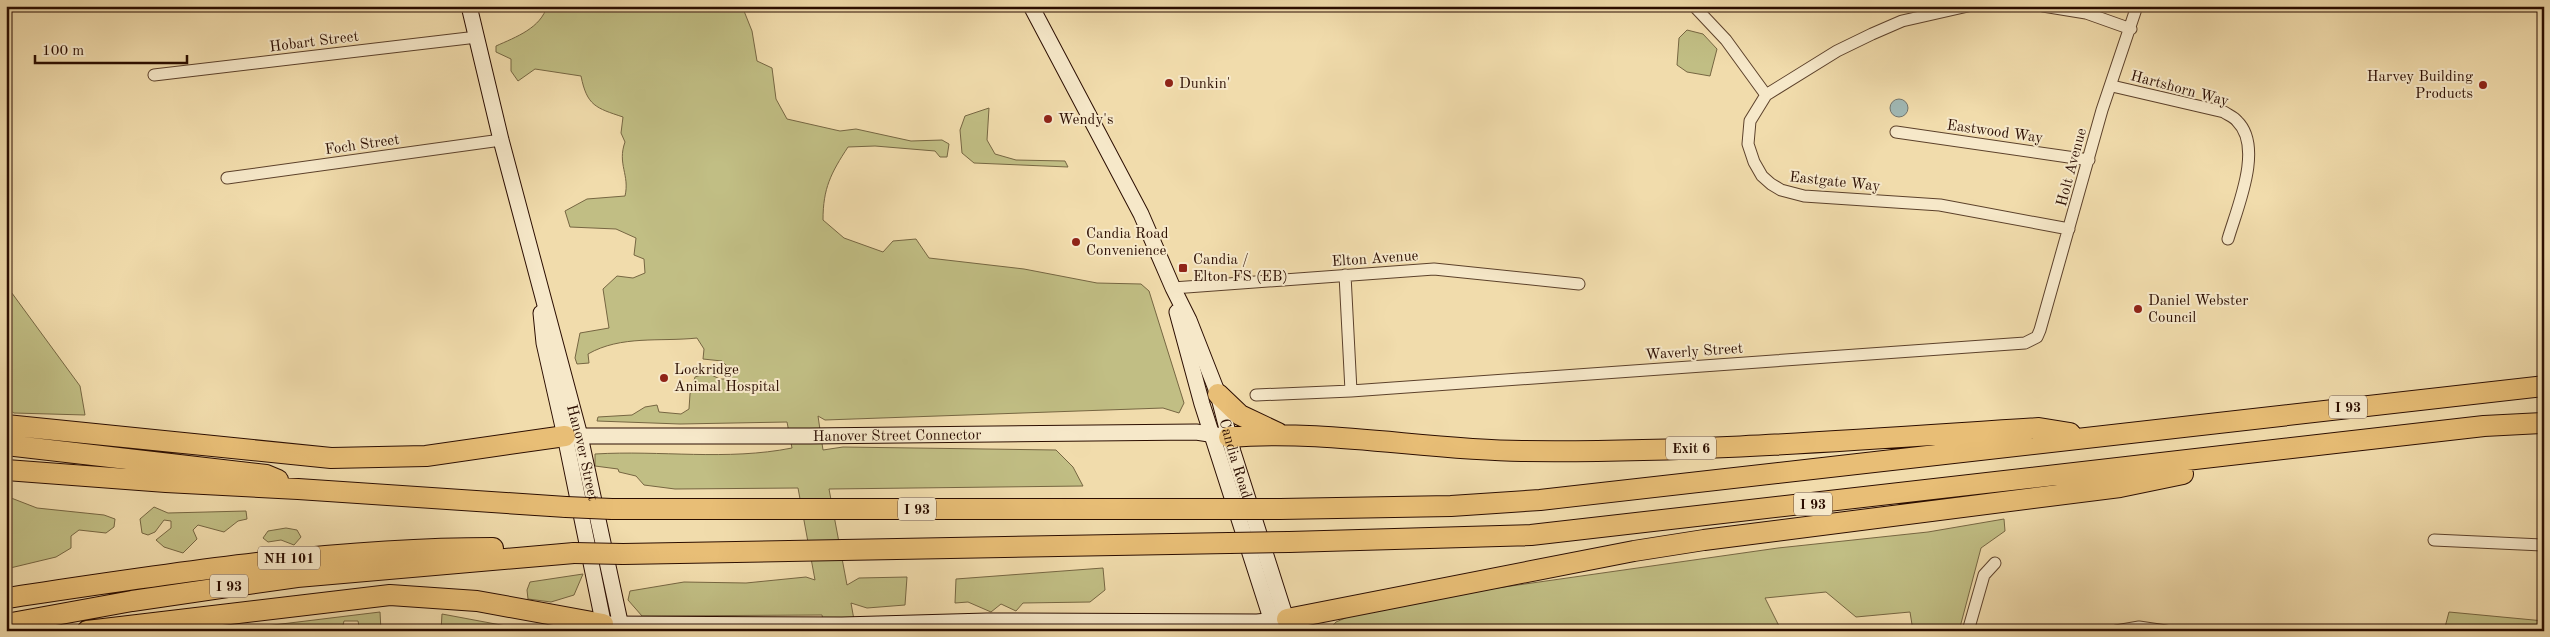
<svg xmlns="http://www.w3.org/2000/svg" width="2550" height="637" font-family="'Old Standard TT',serif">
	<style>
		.green { fill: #c1be84; stroke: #766642 }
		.water { fill: #a0b9b6; stroke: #71746d }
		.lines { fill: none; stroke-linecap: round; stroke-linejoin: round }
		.street-casing { stroke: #5c412b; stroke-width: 13 }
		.secondary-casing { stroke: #2b0d00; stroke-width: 17 }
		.highway-casing { stroke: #2b0d00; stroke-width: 22 }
		.street { stroke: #f6e8c9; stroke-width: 11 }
		.secondary { stroke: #f6e8c9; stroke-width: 15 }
		.highway { stroke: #e8be76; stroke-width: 20 }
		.highway-bridge-casing { stroke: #2b0d00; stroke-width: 22; stroke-linecap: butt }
		.highway-bridge { stroke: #e8be76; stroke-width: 20 }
		.poi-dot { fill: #8f2418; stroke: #f6e8c9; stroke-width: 2 }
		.labels { text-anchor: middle; stroke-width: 4; stroke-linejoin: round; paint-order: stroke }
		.shield { fill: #f6e8c9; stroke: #684f3c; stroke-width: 1 }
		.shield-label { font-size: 14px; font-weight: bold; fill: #2b0d00 }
		.street-label { font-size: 15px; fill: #2b0d00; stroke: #f6e8c9 }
		.poi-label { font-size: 15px; fill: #2b0d00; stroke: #f6e8c9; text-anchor: start }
	</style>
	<rect width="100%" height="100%" fill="#f1dcac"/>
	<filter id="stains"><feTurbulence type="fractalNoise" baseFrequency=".004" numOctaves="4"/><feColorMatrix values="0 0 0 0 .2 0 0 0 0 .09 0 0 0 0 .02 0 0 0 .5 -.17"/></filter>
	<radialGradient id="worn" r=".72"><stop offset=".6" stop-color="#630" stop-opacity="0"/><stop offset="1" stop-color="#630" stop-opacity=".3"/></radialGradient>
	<!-- green -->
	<path class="green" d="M547,6H742L752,31L757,61L772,68L776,99L787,119L840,131L856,129L911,141L942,140L949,144L947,157H940L935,151L875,146L848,147C831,173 823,188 823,220L844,238L883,252L893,241L916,239L929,258L1024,269L1097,283L1141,284L1149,291L1184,403L1179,413L1163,408L825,420L818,416L823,450L843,447L1056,450L1073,467L1083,486L829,489L847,585L859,578L907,577L905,605L867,608L851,603L856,631H825L822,615L642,616L628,600L630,591L684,582L746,583L806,577L815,580L798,488L675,489L644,485L636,476L619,472L618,469L595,466V454C660,450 727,461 792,448L787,422L680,424L597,421L598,417L632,415L645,407L657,405L659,412L681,414L689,409L690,394L695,377L707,373L720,379H728L730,369L722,361L703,359L704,349L697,338C660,342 621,335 588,354L589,363L577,364L575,358L580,333L609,328L603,289L617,276L633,278L645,273L644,259L634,255L636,238L616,229L570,227L565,211L587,199L625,196C630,175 617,164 625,142L621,133L623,117C596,108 587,106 581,76L535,69L518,81L511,71V59L496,52V46C516,37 541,28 547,6Z
		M1687,30L1703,34L1717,49L1710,76L1687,72L1677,65L1679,38Z
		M989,108L987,140L995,154L1016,160L1065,161L1068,167L974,163L962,153L960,130L965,116Z
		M6,285L80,386L85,415L14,413L6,408Z
		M6,496L37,508L104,515L115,519L114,527L106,533L79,530L71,536V548L56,557L6,569Z
		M154,507L168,513L246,511L247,519L238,521L224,532L198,525L193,530L197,539L183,553L164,547L156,540L171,528V521L164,520L155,532L148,535L142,533L140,519Z
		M2004,519L2005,531L1981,548L1959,631H1913L1910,612L1856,617L1826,592L1765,598L1781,630L1328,631L1336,622L1350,616L1483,590L1778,548L1928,532Z
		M286,528L297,530L301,537L294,545L281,540L268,542L263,538L268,531Z
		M1103,568L1105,590L1090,602L1023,603L1016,611L1001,604L991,612L968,602L955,603L956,579Z
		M583,574L574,595L551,602L528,599L527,590L530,582Z
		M380,612L381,631H360L358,621H344L342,629L334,631H224Z
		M2449,612L2544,621V631H2444Z
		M442,614L533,631H441Z"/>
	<!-- water -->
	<path class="water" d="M1890 108a9 9 0 1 1 18 0a9 9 0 1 1-18 0Z"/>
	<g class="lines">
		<defs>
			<path id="street" d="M1694,6L1726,40L1766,95
				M1968,6L1902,21L1872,34L1837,51L1766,95L1750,121L1748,144L1754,162L1762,176L1771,184L1781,190L1804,196L1940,205L2069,229
				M2043,6L2086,13L2131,29
				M154,75L477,37
				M2112,86L2224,112C2228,115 2234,117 2237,121C2264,147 2237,208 2228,239
				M1896,132L2089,160
				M227,178L501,140
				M1345,275L1351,391
				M1173,288L1434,269L1579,284
				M1256,395L1351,391L2025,343L2037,337L2040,330L2102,110L2137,6
				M2434,540L2544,545
				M1968,631L1984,575L1995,563
				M2116,631L2139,627L2166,631"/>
			<g id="secondary">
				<path id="s1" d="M469,6L501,140L580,436L622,631"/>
				<path id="s2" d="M1031,6L1141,214L1173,288L1189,320L1218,394L1233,452L1290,631"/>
				<path d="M1177,312L1202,404L1275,631"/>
				<path d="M541,313L544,343L565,436L605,631"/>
				<path id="s3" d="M565,436H810L1196,432L1229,437"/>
				<path d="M603,624L842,625L987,621L1257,622L1287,619"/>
			</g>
			<path id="highway" d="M1218,394L1240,415L1278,433
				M6,425L331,458L426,456L565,436
				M1229,437C1326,429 1425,450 1522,451C1694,453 1867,439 2039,428L2070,433
				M6,445L266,475L278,480
				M6,470L166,482L298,489L566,507
				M612,509H1222
				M1280,509L1451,506L1540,500L2544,386
				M1289,542L1531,535L2484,426L2544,423
				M623,554L1229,543
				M6,598C168,574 328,548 493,548
				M1287,619L1634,551L1704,540L2120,487L2183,474
				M6,624L132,601L297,577L574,553
				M87,631L390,595L477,601L603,624"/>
		</defs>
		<!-- street casing -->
		<use href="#street" class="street-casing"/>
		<!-- secondary casing -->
		<use href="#secondary" class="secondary-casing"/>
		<!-- highway casing -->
		<use href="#highway" class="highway-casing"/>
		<!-- street -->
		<use href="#street" class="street"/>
		<!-- secondary -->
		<use href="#secondary" class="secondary"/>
		<!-- highway -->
		<use href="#highway" class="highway"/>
		<defs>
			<path id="highway-bridge" d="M566,507L612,509
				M1222,509H1280
				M1229,543L1289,542
				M574,553L623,554"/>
		</defs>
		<!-- highway-bridge casing -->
		<use href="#highway-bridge" class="highway-bridge-casing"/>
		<!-- highway-bridge -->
		<use href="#highway-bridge" class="highway-bridge"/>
	</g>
	<!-- markers -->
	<g class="poi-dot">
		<circle cx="1169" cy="83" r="5"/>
		<circle cx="2483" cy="85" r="5"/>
		<circle cx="1048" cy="119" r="5"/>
		<circle cx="1076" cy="242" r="5"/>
		<rect x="1178" y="263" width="10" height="10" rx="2.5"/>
		<circle cx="2138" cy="309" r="5"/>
		<circle cx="664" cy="378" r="5"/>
	</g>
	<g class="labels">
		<!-- shield labels -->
		<g class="shield">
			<rect x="2329" y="395.5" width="38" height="23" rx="4"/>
			<rect x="1666" y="436.5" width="50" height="23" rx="4"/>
			<rect x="1794" y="492.5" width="38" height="23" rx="4"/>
			<rect x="898" y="497.5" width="38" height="23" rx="4"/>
			<rect x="258" y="546.5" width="62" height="23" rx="4"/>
			<rect x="210" y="574.5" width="38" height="23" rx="4"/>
		</g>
		<g class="shield-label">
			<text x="2348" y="412">I 93</text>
			<text x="1691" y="453">Exit 6</text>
			<text x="1813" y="509">I 93</text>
			<text x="917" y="514">I 93</text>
			<text x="289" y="563">NH 101</text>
			<text x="229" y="591">I 93</text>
		</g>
		<!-- street labels -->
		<g class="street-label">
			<text transform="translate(314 41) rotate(-7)" y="5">Hobart Street</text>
			<text transform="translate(2180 88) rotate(15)" y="5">Hartshorn Way</text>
			<text transform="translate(1995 131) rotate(8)" y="5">Eastwood Way</text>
			<text transform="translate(362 144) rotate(-8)" y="5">Foch Street</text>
			<text transform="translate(2071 167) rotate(-75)" y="5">Holt Avenue</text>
			<text transform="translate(1835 181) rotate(6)" y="5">Eastgate Way</text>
			<text transform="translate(1375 258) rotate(-4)" y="5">Elton Avenue</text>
			<text transform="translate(1694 351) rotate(-4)" y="5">Waverly Street</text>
			<text dy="5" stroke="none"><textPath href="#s3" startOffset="332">Hanover Street Connector</textPath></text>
			<text dy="5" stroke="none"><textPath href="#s1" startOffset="461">Hanover Street</textPath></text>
			<text dy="5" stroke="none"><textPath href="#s2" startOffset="498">Candia Road</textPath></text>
		</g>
		<!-- poi labels -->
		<g class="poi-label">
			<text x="2473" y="81" text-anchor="end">Harvey Building<tspan x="2473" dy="17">Products</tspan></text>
			<text x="1179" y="88">Dunkin'</text>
			<text x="1058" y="124">Wendy's</text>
			<text x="1086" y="238">Candia Road<tspan x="1086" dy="17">Convenience</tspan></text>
			<text x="1193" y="264">Candia /<tspan x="1193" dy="17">Elton FS (EB)</tspan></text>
			<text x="2148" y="305">Daniel Webster<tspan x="2148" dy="17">Council</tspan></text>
			<text x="674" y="374">Lockridge<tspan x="674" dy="17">Animal Hospital</tspan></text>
		</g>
	</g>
	<!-- margin -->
	<rect width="2550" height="637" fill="none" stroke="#f1dcac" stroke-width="25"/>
	<rect x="8" y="8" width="2535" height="622" fill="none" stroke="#2b0d00" stroke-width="2.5"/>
	<rect x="12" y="12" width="2525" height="612" fill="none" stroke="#2b0d00"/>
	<!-- scale -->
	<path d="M35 55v8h152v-8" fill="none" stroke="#2b0d00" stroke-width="2.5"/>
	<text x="42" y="55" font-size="15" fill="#2b0d00" stroke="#f6e8c9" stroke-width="4" paint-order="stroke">100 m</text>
	<rect width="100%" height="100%" filter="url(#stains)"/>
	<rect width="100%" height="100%" fill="url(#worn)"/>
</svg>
